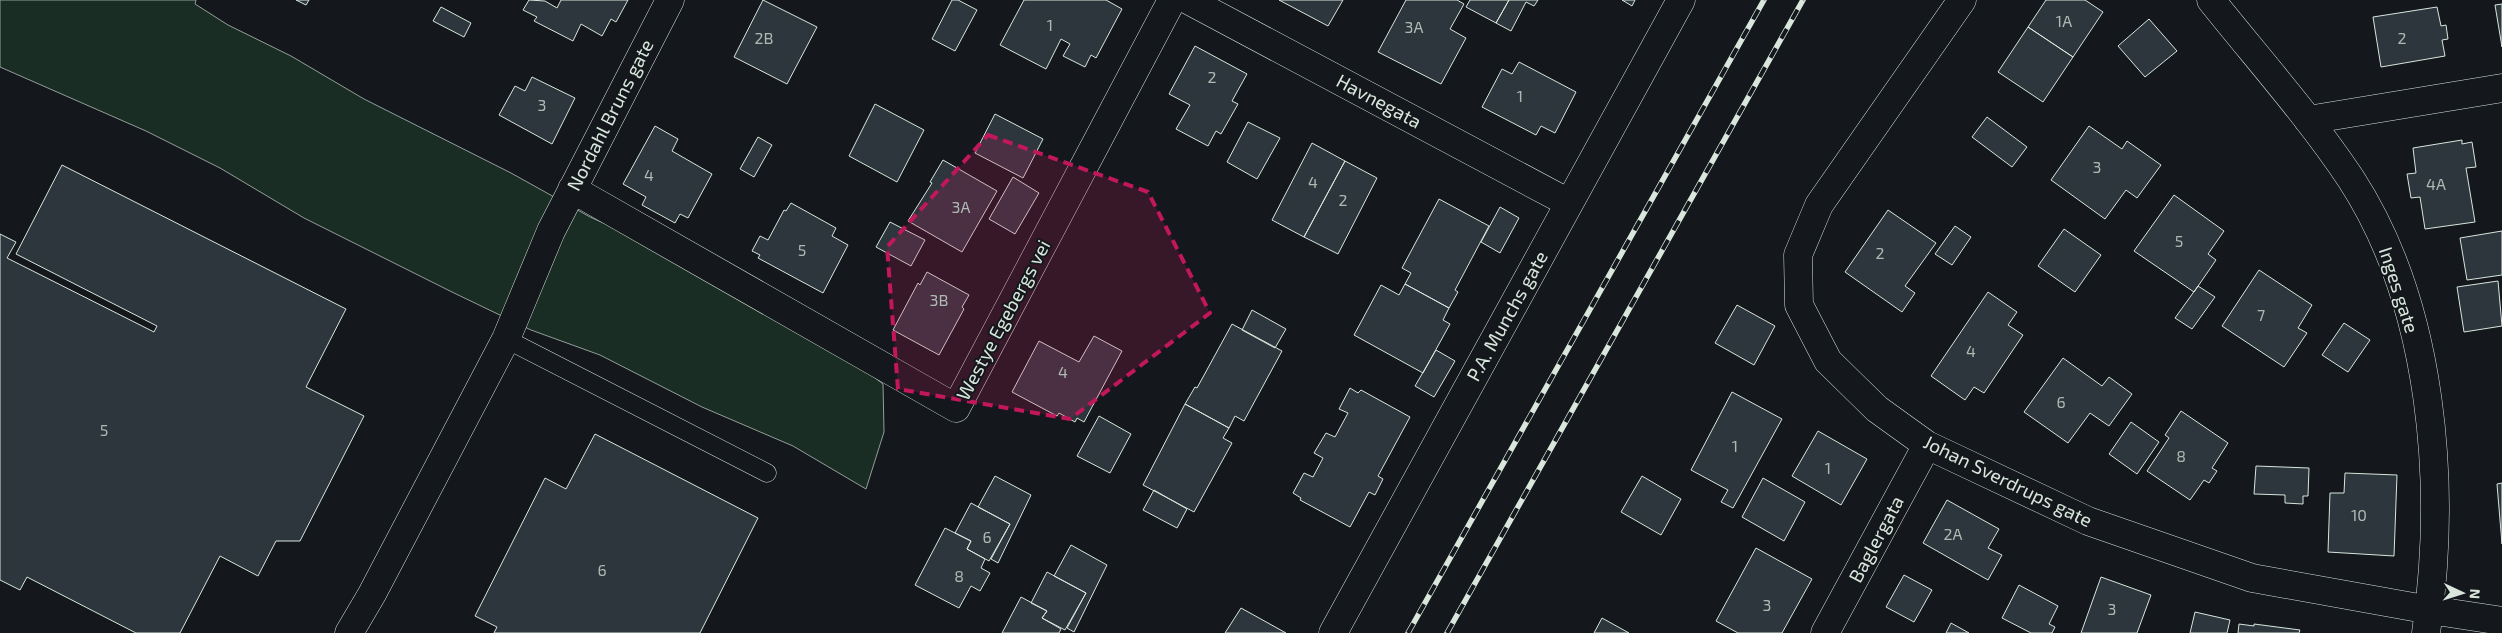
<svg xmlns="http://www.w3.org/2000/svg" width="2502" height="633" font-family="'Exo 2',sans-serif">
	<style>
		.green { fill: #1a2d24; stroke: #939e99 }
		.building { fill: #2c363c; stroke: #d8e6dc }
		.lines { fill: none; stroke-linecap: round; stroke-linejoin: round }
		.lane-casing { stroke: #d8e6dc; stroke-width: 19 }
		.street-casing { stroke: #d8e6dc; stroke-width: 29 }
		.lane { stroke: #14181c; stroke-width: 18 }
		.street { stroke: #14181c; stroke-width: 28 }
		.rail-casing { stroke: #d8e6dc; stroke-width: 5.5 }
		.rail { stroke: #14181c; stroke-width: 4; stroke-dasharray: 11; stroke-linecap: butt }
		.marked { fill: #c2185b; fill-opacity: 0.2; stroke: #c2185b; stroke-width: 4; stroke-dasharray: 10 6; stroke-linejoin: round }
		.labels { text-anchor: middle; stroke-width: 4; stroke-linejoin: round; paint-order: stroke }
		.number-label { font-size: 16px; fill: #adbab4 }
		.street-label { font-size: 19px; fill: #d8e6dc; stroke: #14181c }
	</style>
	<rect width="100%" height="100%" fill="#14181c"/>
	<!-- green -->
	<path class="green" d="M0,0H196L195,4L228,25L291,56L364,99L511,173L590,217L744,286L811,329L883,384L884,432L866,489L793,446L702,407L600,355L531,330L452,292L304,218L220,168L146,131L0,67Z"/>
	<!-- building -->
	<path class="building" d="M296,0H309L306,5Z
		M529,0L545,1L557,8L561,0H628L616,22L611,19L602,36L581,24L573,41L534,21L537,17L523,10Z
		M763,0L817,27L787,84L734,57Z
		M952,0H958L977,10L955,51L932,39Z
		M1024,0H1106L1122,9L1096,58L1091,55L1085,67L1063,56L1070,44L1061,39L1046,69L1000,45Z
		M1279,0H1343L1328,26Z
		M1406,0H1457L1464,4L1450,29L1466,38L1441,84L1378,52Z
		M1470,0H1509L1496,23L1466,7Z
		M1509,0H1538L1534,6L1526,2L1511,31L1496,23Z
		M1622,0H1635L1632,6Z
		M2046,0H2085L2103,12L2073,57L2028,27Z
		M2502,4V47L2495,5Z
		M441,7L471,23L464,37L433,21Z
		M2437,7L2441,26L2446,25L2448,39L2442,40L2445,56L2381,67L2373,17Z
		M2149,19L2177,51L2145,77L2118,46Z
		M2028,27L2073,57L2043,102L1998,72Z
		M1195,46L1247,74L1232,101L1238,104L1221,134L1216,131L1208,146L1176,129L1190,105L1169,94Z
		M1519,62L1576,92L1555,133L1541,126L1536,135L1482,107L1502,69L1512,74Z
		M532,77L575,98L552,144L499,115L515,86L525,91Z
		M875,104L924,130L897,182L849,156Z
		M995,114L1043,139L1023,178L975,153Z
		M1987,117L2027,147L2012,167L1972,137Z
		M1248,122L1280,138L1257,179L1227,162Z
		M655,126L678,139L672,151L712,174L688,218L680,214L675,223L642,205L646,197L623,184Z
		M2089,126L2122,149L2127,141L2161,165L2137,198L2126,190L2105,219L2051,180Z
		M758,137L772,145L754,177L740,169Z
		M2462,140V144L2472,142L2476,167L2466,168L2475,222L2425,229L2420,197L2411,198L2407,174L2416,173L2413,148Z
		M1312,143L1345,161L1304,237L1272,220Z
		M943,160L997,191L962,252L908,221L932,183L930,182Z
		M1345,161L1377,178L1338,254L1304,237Z
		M62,165L346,309L306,387L364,416L300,541H276L258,576L220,556L180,633H136L27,577L20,590L0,580V234L16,242L7,258L154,332L157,326L16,254Z
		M1013,177L1039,193L1015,234L989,219Z
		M2174,195L2224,231L2208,254L2216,260L2194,292L2134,251Z
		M1439,199L1489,226L1455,290L1458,292L1449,308L1405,284L1411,273L1402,268Z
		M791,203L836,228L832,236L848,245L823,293L758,258L760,255L752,251L760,236L768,240L784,210L786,211Z
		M1500,207L1519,218L1500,253L1481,242Z
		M1888,210L1936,243L1905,286L1915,293L1902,312L1845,272Z
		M890,222L925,240L911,266L876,247Z
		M1955,226L1971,237L1952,265L1935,254Z
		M2064,229L2101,255L2075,292L2038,266Z
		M2502,231V275L2467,280L2460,238Z
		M2259,270L2312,305L2298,328L2307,333L2284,367L2222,326Z
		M927,272L969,295L962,307L964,309L939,355L893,330L918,283L920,285Z
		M2498,281L2502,326L2464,332L2457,287Z
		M1405,284L1449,308L1443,320L1450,324L1423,373L1354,335L1381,285L1399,295Z
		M2198,286L2215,297L2192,329L2175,318Z
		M1988,292L2017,312L2008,325L2023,335L1984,393L1974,387L1965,400L1931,376Z
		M1737,305L1775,326L1754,365L1715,343Z
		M1252,310L1286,329L1275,348L1242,330Z
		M2344,323L2370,340L2348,372L2322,355Z
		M1232,324L1282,351L1244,421L1235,416L1229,428L1185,404L1195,387L1197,388Z
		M1094,336L1122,351L1084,422L1077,418L1075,422L1059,413L1057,416L1012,392L1039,341L1079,362Z
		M1436,350L1455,361L1434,397L1415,386Z
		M2063,358L2102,386L2109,377L2132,394L2109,426L2090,413L2068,443L2024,412Z
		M1350,388L1358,393L1361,390L1410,417L1378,476L1383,479L1375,495L1369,492L1350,527L1300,500L1301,498L1293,493L1304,473L1313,477L1323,458L1314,453L1326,433L1335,437L1348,413L1339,409Z
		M1732,392L1782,419L1733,508L1721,502L1728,490L1691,470Z
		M1185,404L1229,428L1223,438L1232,443L1194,512L1143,485Z
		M2181,411L2228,443L2212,468L2217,471L2209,483L2204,480L2190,500L2147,471L2169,438L2165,435Z
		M1099,416L1131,434L1110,473L1077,456Z
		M2131,422L2159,442L2137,474L2109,454Z
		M1818,431L1867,459L1841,505L1792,476Z
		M595,434L758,518L700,633H494L497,627L475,616L545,478L566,489Z
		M2256,466L2309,468L2308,496H2303V504L2285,503V495L2254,494Z
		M2345,473L2397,475L2394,556L2328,552L2330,493H2344Z
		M995,476L1031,495L998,563L991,559L1010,524L978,507Z
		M1642,476L1681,499L1661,535L1621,512Z
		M1763,478L1805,502L1784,541L1742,517Z
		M2502,483V544L2497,484Z
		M1154,490L1187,509L1177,528L1143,510Z
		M1947,500L1999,529L1988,548L2002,555L1988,580L1923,543Z
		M971,503L1010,524L989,561L967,549L971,541L955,533Z
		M945,528L971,541L967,549L985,559L981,568L990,573L980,591L971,586L959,608L915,585Z
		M1071,545L1107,565L1074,632L1067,628L1086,593L1054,576Z
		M1756,548L1812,579L1782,633H1738L1716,621Z
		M1047,572L1086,593L1065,630L1042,618L1047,611L1031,603Z
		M1904,575L1932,590L1914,622L1886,607Z
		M2101,577L2151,595L2137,633H2081Z
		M2019,585L2058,606L2049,624L2055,627L2052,633H2031L2002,618Z
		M1021,597L1047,611L1042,618L1061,629L1059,633H1002Z
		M1241,608L1286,633H1225Z
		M2195,612L2230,620L2227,633H2190Z
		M1602,618L1629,633H1594Z
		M1951,623L1969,633H1946Z
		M2239,624L2254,626V624L2300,630L2299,633H2238Z"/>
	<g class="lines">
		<defs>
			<path id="lane" d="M506,339L767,473"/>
			<path id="street" d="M1188,0L1569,203
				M1962,0L1819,205L1798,255L1799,305L1828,361L1877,409L1927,445L2088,521L2252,578L2430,610L2502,621
				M2211,0C2258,59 2309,116 2351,179C2434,307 2447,486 2426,633
				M2308,120L2502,88
				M572,189L956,408L1172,0
				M349,633L372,594L506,339L551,231L670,0
				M1333,633L1681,0
				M1825,633L1927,445"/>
		</defs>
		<!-- lane casing -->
		<use href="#lane" class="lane-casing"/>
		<!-- street casing -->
		<use href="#street" class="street-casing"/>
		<!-- lane -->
		<use href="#lane" class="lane"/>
		<!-- street -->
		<use href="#street" class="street"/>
		<defs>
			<path id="rail" d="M1408,633L1764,0
				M1447,633L1803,0"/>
		</defs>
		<!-- rail casing -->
		<use href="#rail" class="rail-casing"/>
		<!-- rail -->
		<use href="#rail" class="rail"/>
	</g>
	<!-- marked area -->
	<path class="marked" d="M988,135L1148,192L1210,313L1070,419L898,389L887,247Z"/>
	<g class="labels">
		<!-- number labels -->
		<g class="number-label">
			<text x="2064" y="27">1A</text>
			<text x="1050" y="31">1</text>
			<text x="1414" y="33">3A</text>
			<text x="764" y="44">2B</text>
			<text x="2402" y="44">2</text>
			<text x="1212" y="83">2</text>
			<text x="1520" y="102">1</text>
			<text x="542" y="111">3</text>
			<text x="2097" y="173">3</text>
			<text x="649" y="181">4</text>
			<text x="1313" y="188">4</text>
			<text x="2436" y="190">4A</text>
			<text x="1343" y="206">2</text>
			<text x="961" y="213">3A</text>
			<text x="2179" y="247">5</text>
			<text x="802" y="256">5</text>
			<text x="1880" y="259">2</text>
			<text x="939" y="306">3B</text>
			<text x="2261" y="321">7</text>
			<text x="1971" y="357">4</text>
			<text x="1063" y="378">4</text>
			<text x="2061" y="408">6</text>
			<text x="104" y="436">5</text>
			<text x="1735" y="452">1</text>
			<text x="2181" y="462">8</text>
			<text x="1828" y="474">1</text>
			<text x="2359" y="521">10</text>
			<text x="1953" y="540">2A</text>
			<text x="987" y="543">6</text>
			<text x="602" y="576">6</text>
			<text x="959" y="582">8</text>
			<text x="1767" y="611">3</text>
			<text x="2112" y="615">3</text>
		</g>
		<!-- street labels -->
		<g class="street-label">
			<text transform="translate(1379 101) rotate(28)" y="7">Havnegata</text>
			<text transform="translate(610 115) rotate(-63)" y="7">Nordahl Bruns gate</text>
			<text transform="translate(2399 290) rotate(72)" y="7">Inges gate</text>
			<text transform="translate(1507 316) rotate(-61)" y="7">P.A. Munchs gate</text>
			<text transform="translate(1003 320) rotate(-62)" y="7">Westye Egebergs vei</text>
			<text transform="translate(2008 481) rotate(26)" y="7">Johan Sverdrups gate</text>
			<text transform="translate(1876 539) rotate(-62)" y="7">Baglergata</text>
		</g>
	</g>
	<!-- north arrow -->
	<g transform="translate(2462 593) rotate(94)" stroke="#14181c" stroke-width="4" paint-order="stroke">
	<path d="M0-4L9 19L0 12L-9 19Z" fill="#d8e6dc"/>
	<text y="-8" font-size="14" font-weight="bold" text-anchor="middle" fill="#d8e6dc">N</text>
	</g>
</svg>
